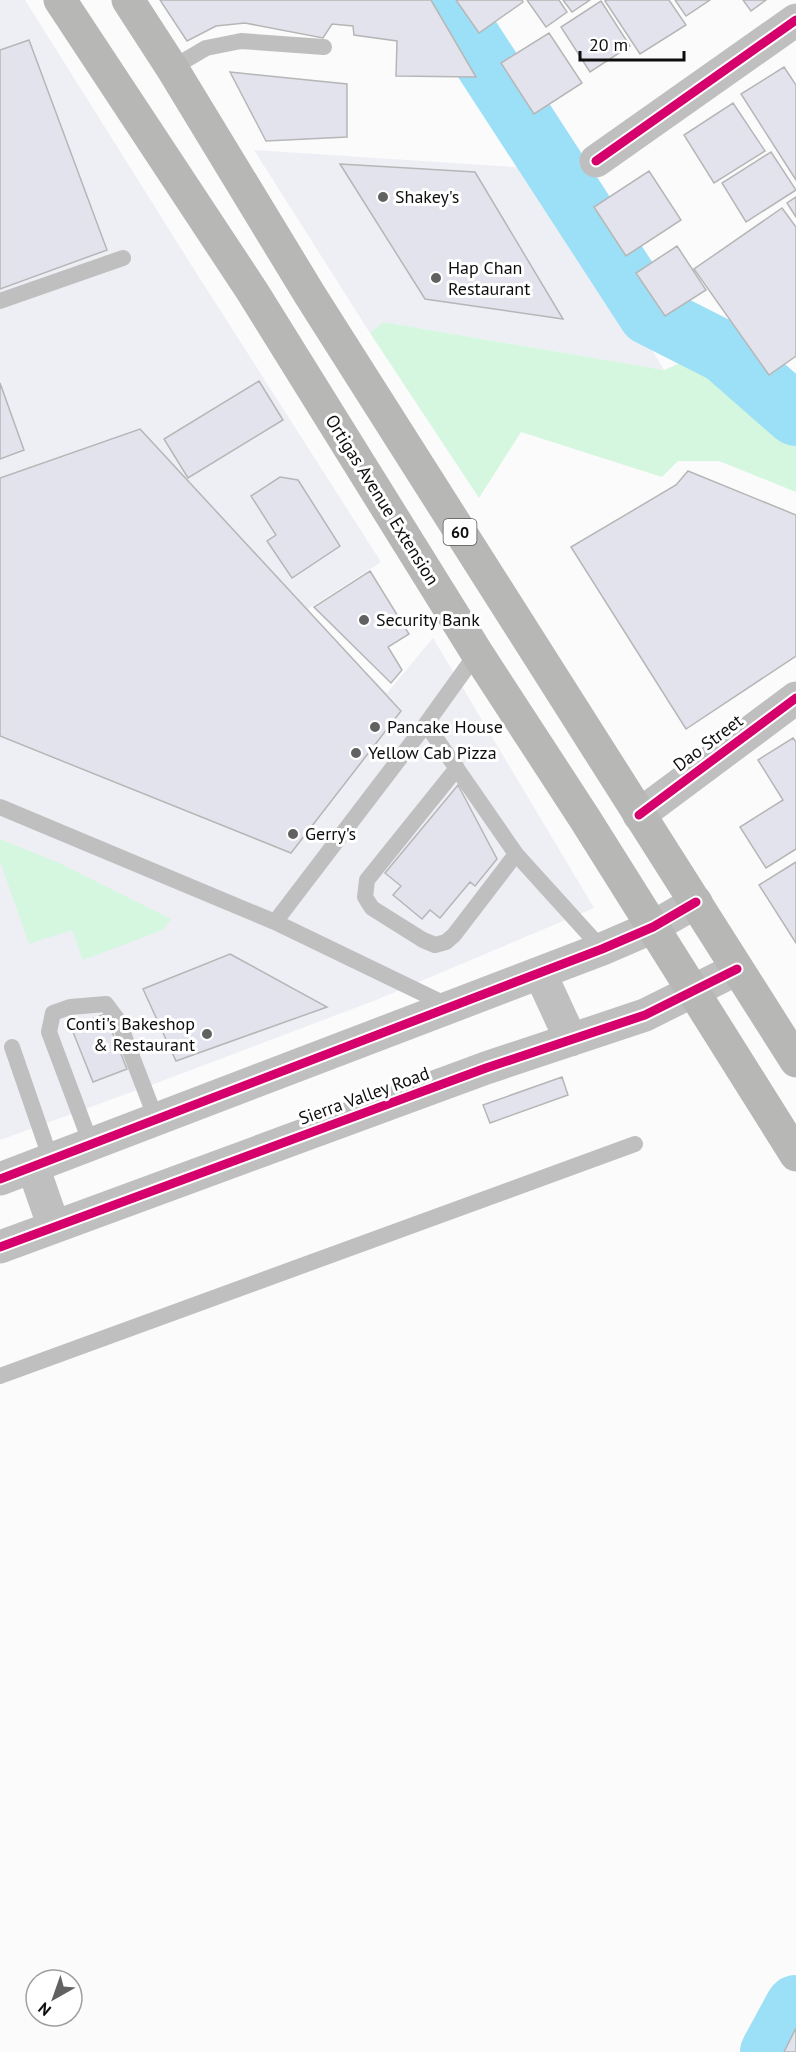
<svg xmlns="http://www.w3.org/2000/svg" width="796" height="2052" font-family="'PT Sans',sans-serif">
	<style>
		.built { fill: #eeeef5 }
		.green { fill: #d5f6df }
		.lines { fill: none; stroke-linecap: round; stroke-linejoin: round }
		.river { stroke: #9ce0f7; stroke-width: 62 }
		.building { fill: #e3e3ee; stroke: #b6b6b7; stroke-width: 1.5 }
		.service { stroke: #bfbfbf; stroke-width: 16 }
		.minor { stroke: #bfbfbf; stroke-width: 33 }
		.primary { stroke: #b7b7b6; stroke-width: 33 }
		.cycleway-casing { stroke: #fff; stroke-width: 13 }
		.cycleway { stroke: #d6006c; stroke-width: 9 }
		.poi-dot { fill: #616162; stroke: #fff; stroke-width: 2 }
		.labels { text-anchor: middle; stroke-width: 6; stroke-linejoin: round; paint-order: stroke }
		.shield { fill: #fff; stroke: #565657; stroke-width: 1.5 }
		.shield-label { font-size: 16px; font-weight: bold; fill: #0e0e0f }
		.poi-label { font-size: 18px; fill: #0e0e0f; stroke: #fff; text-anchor: start }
		.street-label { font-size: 18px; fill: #0e0e0f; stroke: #fff }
	</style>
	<rect width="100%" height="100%" fill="#fbfbfc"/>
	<!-- built -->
	<path class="built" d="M0,0H25L197,274L381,562L305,611L387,693L433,638L594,908L376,1000L162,1081L0,1140Z
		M254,150L544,169L664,370L383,322L370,333Z
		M796,1975V2052H756Z"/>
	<!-- green -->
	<path class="green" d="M383,322L664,370L702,354L796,426V492L719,461H678L662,477L521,432L479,498L370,333Z
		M0,839L59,863L171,919L163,929L155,933L83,960L72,930L29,944L0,861Z"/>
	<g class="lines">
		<!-- river -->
		<path class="river" d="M445,0L649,314L724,352L796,415
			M771,2052L796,2006"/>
	</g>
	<!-- building -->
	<path class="building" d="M160,0H431L476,77L396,76L397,41L354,35L353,26L332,24L323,38L245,23L216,26L187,41Z
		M456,0H522L523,2L479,33Z
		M527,0H559L567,12L546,27Z
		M563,0H590L572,12Z
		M607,0H669L686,25L640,54L605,1Z
		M675,0H710L686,16Z
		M743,0H766L751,11Z
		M601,1L630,46L590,72L561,27Z
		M549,33L582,83L534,114L501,63Z
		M29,40L107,250L0,289V50Z
		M784,67L796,85V180L741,94Z
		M230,72L347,84V137L266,141Z
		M733,103L765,151L714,183L684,135Z
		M771,152L796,190L746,222L722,183Z
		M340,164L475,172L563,319L425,299Z
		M649,171L681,220L626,256L594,207Z
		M796,197V217L787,203Z
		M782,208L796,227V356L769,375L694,269Z
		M677,246L706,290L665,316L636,273Z
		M259,381L283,420L188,478L164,439Z
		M0,383L24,450L0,459Z
		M140,429L401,711L291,853L0,736V478Z
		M688,471L796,515V656L686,729L571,547L676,485Z
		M280,477L298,480L340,546L292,578L267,541L276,535L251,496Z
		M370,571L409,634L388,647L402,670L391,683L314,607Z
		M793,738L796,742V849L766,868L740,827L783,800L758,760Z
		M458,785L497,859L475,886L470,882L440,918L430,910L422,919L393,895L401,886L385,873Z
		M796,862V943L759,885Z
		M230,954L327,1007L176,1061L143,989Z
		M105,1014L127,1069L93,1082L71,1027Z
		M562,1077L568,1095L490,1123L483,1105Z
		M796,2028V2052H784Z"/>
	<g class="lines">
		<!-- service -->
		<path class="service" d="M172,68L206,48L241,41L324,47
			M0,301L123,258
			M426,724L516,854L602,949
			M457,768L367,880L365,897L372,908L423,940L435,945L446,942L454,935L516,854
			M0,807L275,922L449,1006
			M275,922L426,724L477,653
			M12,1047L51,1160
			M91,1144L49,1032L53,1013L70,1007L106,1004L118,1020L156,1119
			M0,1376L635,1144"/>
		<!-- minor -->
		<path class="minor" d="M596,161L796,20
			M639,815L796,698
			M540,973L571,1040
			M33,1167L54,1227
			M0,1179L602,949L653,927L696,902
			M0,1247L486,1068L645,1015L737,969"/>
		<!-- primary -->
		<path class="primary" d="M60,0L252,291L477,653L585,819L796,1155
			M128,0L172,68L310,295L796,1061"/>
		<defs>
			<path id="cycleway" d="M596,161L796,20
				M639,815L796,698
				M0,1179L602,949L653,927L696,902
				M0,1247L486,1068L645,1015L737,969"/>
		</defs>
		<!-- cycleway casing -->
		<use href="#cycleway" class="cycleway-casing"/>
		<!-- cycleway -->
		<use href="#cycleway" class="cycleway"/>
	</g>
	<!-- markers -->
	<g class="poi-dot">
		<circle cx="383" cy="197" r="6"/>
		<circle cx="436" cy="278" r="6"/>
		<circle cx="364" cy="620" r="6"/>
		<circle cx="375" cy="727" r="6"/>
		<circle cx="356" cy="753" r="6"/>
		<circle cx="293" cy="834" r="6"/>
		<circle cx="207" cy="1034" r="6"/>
	</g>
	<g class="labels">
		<!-- shield labels -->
		<rect class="shield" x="443.5" y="519" width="33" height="26" rx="4.5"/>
		<g class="shield-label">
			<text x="460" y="538">60</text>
		</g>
		<!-- poi labels -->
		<g class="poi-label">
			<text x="395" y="203">Shakey's</text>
			<text x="448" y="274">Hap Chan<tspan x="448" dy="21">Restaurant</tspan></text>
			<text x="376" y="626">Security Bank</text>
			<text x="387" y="733">Pancake House</text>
			<text x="368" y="759">Yellow Cab Pizza</text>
			<text x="305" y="840">Gerry's</text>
			<text x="195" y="1030" text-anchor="end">Conti's Bakeshop<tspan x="195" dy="21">&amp; Restaurant</tspan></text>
		</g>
		<!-- street labels -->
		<g class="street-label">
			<text transform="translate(382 500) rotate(58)" y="6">Ortigas Avenue Extension</text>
			<text transform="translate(708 743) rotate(-37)" y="6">Dao Street</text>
			<text transform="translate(364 1096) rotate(-20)" y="6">Sierra Valley Road</text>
		</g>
	</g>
	<!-- north arrow -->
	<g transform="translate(54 1998) rotate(220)"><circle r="28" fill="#ffffff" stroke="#9f9f9f" stroke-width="1.5"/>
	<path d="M0-4.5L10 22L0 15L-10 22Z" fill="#616162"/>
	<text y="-9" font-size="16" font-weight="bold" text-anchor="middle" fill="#0e0e0f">N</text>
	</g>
	<!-- scale -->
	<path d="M580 51v9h104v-9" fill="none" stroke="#0e0e0f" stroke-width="3"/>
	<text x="589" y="51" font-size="18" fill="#0e0e0f" stroke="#ffffff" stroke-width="4.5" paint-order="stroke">20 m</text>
</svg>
